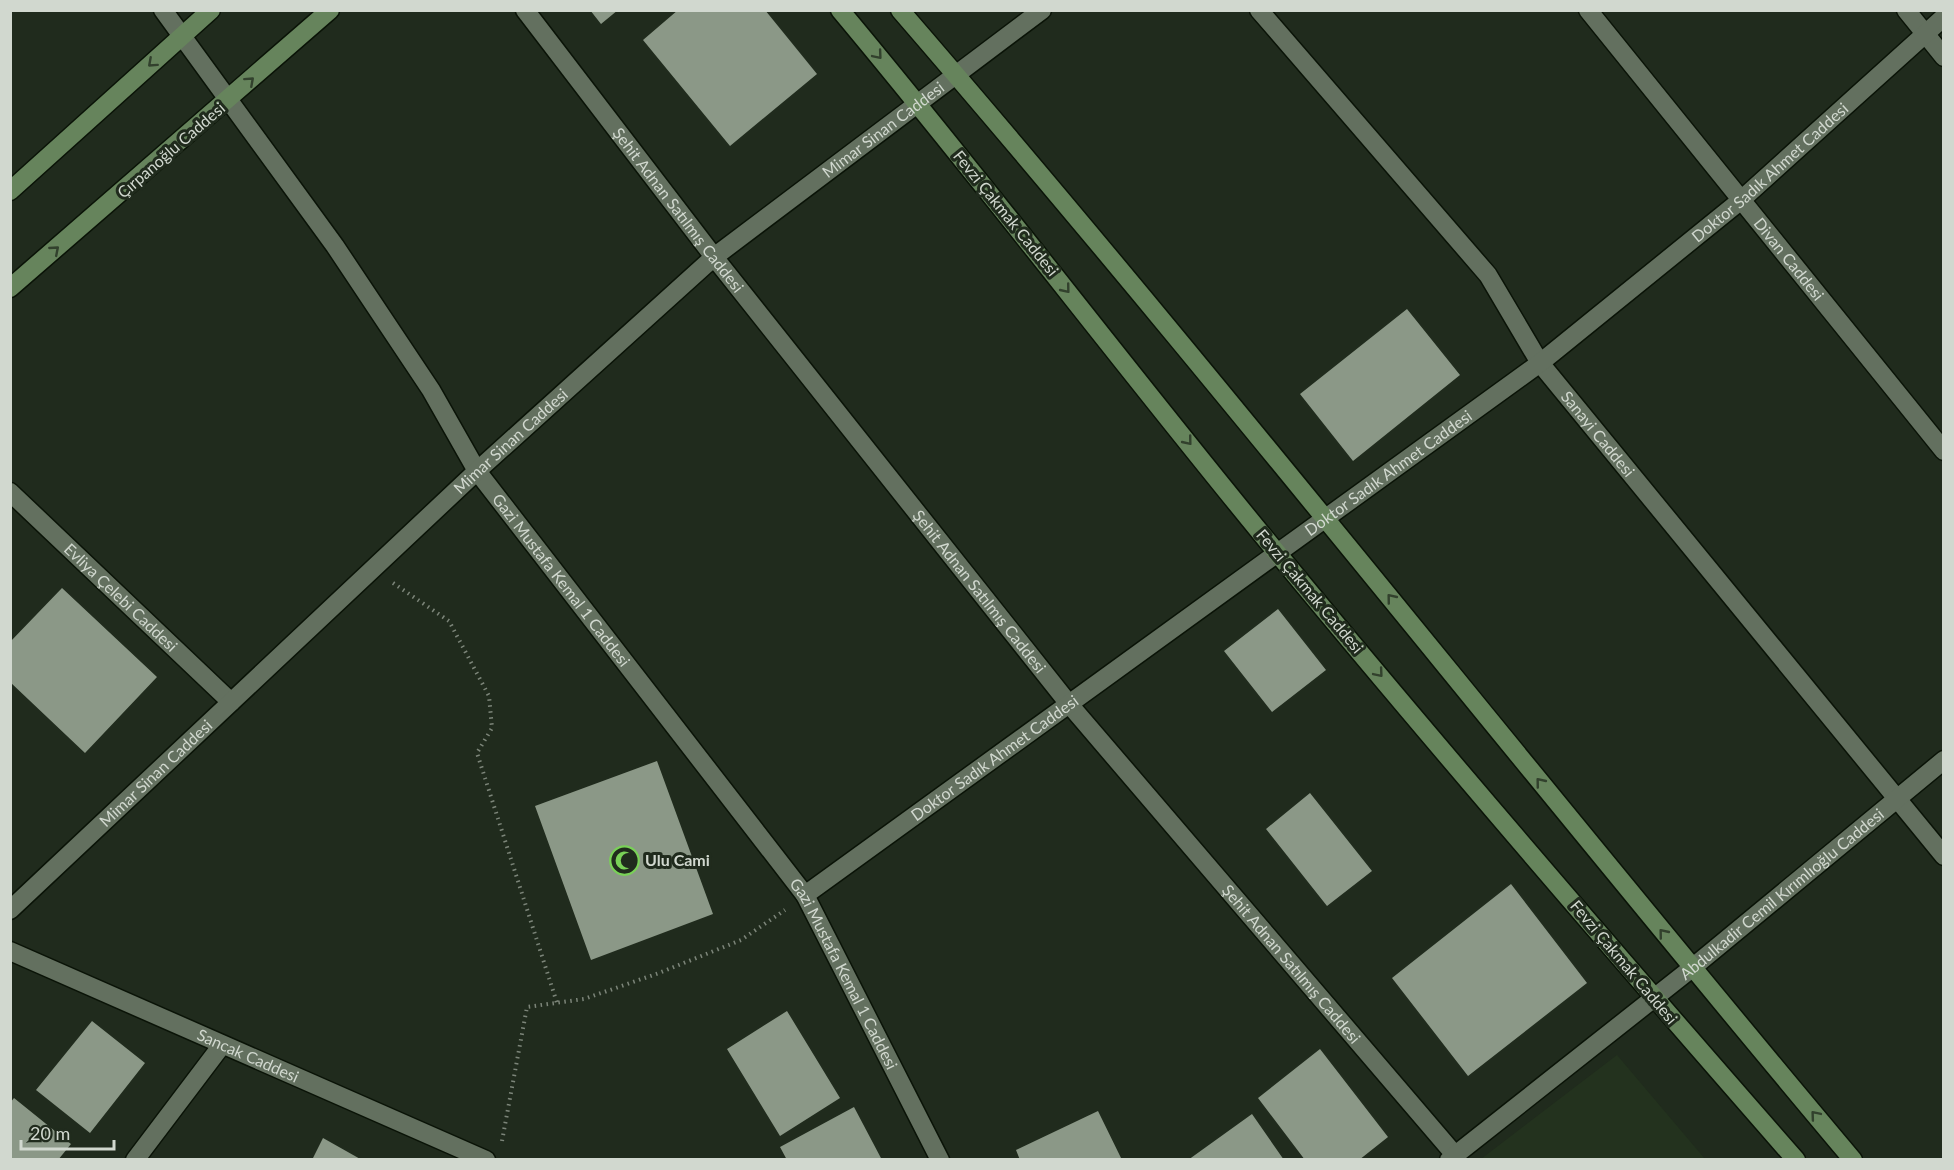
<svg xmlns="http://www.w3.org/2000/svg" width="1954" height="1170" font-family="Lato,sans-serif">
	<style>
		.built { fill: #23321e }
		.building { fill: #8b9887 }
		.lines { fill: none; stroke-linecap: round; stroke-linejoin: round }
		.minor-casing { stroke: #0a1307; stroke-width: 21 }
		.major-casing { stroke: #0a1307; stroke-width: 21 }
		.path { stroke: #7c8579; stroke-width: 4; stroke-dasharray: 1.5 4.5; stroke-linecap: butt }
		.minor { stroke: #63705f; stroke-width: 18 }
		.major { stroke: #66845c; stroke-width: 18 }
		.oneway { stroke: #32412d }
		.labels { text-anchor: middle; stroke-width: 6; stroke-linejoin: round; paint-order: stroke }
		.street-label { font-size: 16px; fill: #d1d8cf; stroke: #202b1d }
		.poi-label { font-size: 16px; font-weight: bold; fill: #d1d8cf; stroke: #202b1d; text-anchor: start }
	</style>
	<rect width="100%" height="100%" fill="#202b1d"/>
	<!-- built -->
	<path class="built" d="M1617,1055L1705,1159H1481Z"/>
	<!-- building -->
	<path class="building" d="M590,10H618L601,24Z
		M678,10H765L817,74L730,146L643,40Z
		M1407,309L1460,375L1353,461L1300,394Z
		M62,588L157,677L85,753L10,682V642Z
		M1278,609L1326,670L1272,712L1224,651Z
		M657,761L713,914L591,960L535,806Z
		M1310,793L1372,871L1327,906L1266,829Z
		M1511,884L1587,983L1468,1076L1392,978Z
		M787,1011L840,1098L780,1136L727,1049Z
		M92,1021L145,1063L90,1133L36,1090Z
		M1320,1049L1388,1137L1359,1160H1305L1258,1098Z
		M14,1098L71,1144L58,1160H10V1103Z
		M854,1107L882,1160H787L780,1147Z
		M1098,1111L1122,1160H1020L1016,1150Z
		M1252,1114L1284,1160H1188Z
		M323,1138L362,1160H312Z"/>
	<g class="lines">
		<defs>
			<g id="minor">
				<path id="s1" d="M163,10L335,246L431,390L477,471L805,895L940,1160"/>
				<path id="s2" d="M525,10L714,257L1069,704L1455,1155"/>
				<path id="s3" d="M1259,10L1488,275L1540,363L1944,856"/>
				<path id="s4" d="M1588,10L1944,451"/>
				<path d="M1906,10L1944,57"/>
				<path id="s5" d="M10,492L231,702"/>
				<path id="s6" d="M805,895L1540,363L1740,201L1944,17"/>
				<path id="s7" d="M10,910L477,471L714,257L1042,10"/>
				<path id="s8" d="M10,951L486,1160"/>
				<path d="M135,1160L222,1045"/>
				<path id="s9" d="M1449,1160L1692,968L1944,760"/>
			</g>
			<path id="major" d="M840,10C990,189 1130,375 1278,554C1447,759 1621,960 1796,1160
				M900,10C1226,387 1532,779 1853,1160
				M10,191L211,10
				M10,288L330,10"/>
		</defs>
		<!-- minor casing -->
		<use href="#minor" class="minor-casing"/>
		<!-- major casing -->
		<use href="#major" class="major-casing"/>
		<!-- path -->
		<path class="path" d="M393,583L449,621L489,696L492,728L477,753L557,1003
			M502,1141L527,1007L584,999L659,973L741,940L785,910"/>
		<!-- minor -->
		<use href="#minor" class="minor"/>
		<!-- major -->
		<use href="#major" class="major"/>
	</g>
	<!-- one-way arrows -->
	<defs><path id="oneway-chevron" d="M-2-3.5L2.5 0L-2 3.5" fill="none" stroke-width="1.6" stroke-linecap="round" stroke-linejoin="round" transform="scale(1.5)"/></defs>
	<g class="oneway">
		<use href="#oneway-chevron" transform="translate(878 55) rotate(50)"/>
		<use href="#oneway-chevron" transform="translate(152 63) rotate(138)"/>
		<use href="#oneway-chevron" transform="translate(250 81) rotate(-42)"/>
		<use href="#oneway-chevron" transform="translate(55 250) rotate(-41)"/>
		<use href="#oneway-chevron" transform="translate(1066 289) rotate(51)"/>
		<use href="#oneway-chevron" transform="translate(1188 441) rotate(51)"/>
		<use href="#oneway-chevron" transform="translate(1391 598) rotate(-129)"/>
		<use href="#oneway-chevron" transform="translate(1379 673) rotate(50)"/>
		<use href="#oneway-chevron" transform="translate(1540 782) rotate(-129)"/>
		<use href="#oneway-chevron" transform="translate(1663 933) rotate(-129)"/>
		<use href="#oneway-chevron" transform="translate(1815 1115) rotate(-130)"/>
	</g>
	<!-- icons -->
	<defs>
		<symbol id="mosque-ring" viewBox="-11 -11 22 22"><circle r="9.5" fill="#202b1d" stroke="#79d157" stroke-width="1.5"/><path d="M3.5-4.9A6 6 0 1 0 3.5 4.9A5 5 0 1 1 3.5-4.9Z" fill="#79d157"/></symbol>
	</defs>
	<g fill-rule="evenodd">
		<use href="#mosque-ring" x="608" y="844" width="33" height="33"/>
	</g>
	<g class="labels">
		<!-- street labels -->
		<g class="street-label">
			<text dy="6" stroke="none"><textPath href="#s7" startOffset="1172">Mimar Sinan Caddesi</textPath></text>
			<text transform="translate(171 150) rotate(-41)" y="6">Çırpanoğlu Caddesi</text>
			<text dy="6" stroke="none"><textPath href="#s6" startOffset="1206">Doktor Sadık Ahmet Caddesi</textPath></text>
			<text dy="6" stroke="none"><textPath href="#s2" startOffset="252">Şehit Adnan Satılmış Caddesi</textPath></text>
			<text transform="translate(1006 213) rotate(51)" y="6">Fevzi Çakmak Caddesi</text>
			<text dy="6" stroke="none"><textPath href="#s4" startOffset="320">Divan Caddesi</textPath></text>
			<text dy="6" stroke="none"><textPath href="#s3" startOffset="544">Sanayi Caddesi</textPath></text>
			<text dy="6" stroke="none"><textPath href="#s7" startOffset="686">Mimar Sinan Caddesi</textPath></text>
			<text dy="6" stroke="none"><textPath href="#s6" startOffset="720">Doktor Sadık Ahmet Caddesi</textPath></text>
			<text dy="6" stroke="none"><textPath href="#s1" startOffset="696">Gazi Mustafa Kemal 1 Caddesi</textPath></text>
			<text dy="6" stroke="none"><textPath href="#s2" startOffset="738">Şehit Adnan Satılmış Caddesi</textPath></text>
			<text transform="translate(1310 591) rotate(50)" y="6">Fevzi Çakmak Caddesi</text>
			<text dy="6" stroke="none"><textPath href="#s5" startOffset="153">Evliya Çelebi Caddesi</textPath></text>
			<text dy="6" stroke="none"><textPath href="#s6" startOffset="234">Doktor Sadık Ahmet Caddesi</textPath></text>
			<text dy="6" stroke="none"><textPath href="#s7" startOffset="200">Mimar Sinan Caddesi</textPath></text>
			<text dy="6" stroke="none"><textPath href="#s9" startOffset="426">Abdulkadir Cemil Kırımlıoğlu Caddesi</textPath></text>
			<text transform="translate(1624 962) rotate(50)" y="6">Fevzi Çakmak Caddesi</text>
			<text dy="6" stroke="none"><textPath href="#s2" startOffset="1224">Şehit Adnan Satılmış Caddesi</textPath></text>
			<text dy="6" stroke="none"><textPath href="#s1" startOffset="1182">Gazi Mustafa Kemal 1 Caddesi</textPath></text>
			<text dy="6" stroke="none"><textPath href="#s8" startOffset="260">Sancak Caddesi</textPath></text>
		</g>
		<!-- poi labels -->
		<g class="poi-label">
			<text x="645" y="866">Ulu Cami</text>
		</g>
	</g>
	<!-- border -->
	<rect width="1954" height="1170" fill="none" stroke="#d1d8cf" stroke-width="24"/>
	<!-- scale -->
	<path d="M21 1140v9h93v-9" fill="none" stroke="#d1d8cf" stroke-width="3"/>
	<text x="30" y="1140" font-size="18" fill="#d1d8cf" stroke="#202b1d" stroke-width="4.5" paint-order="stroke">20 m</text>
</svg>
